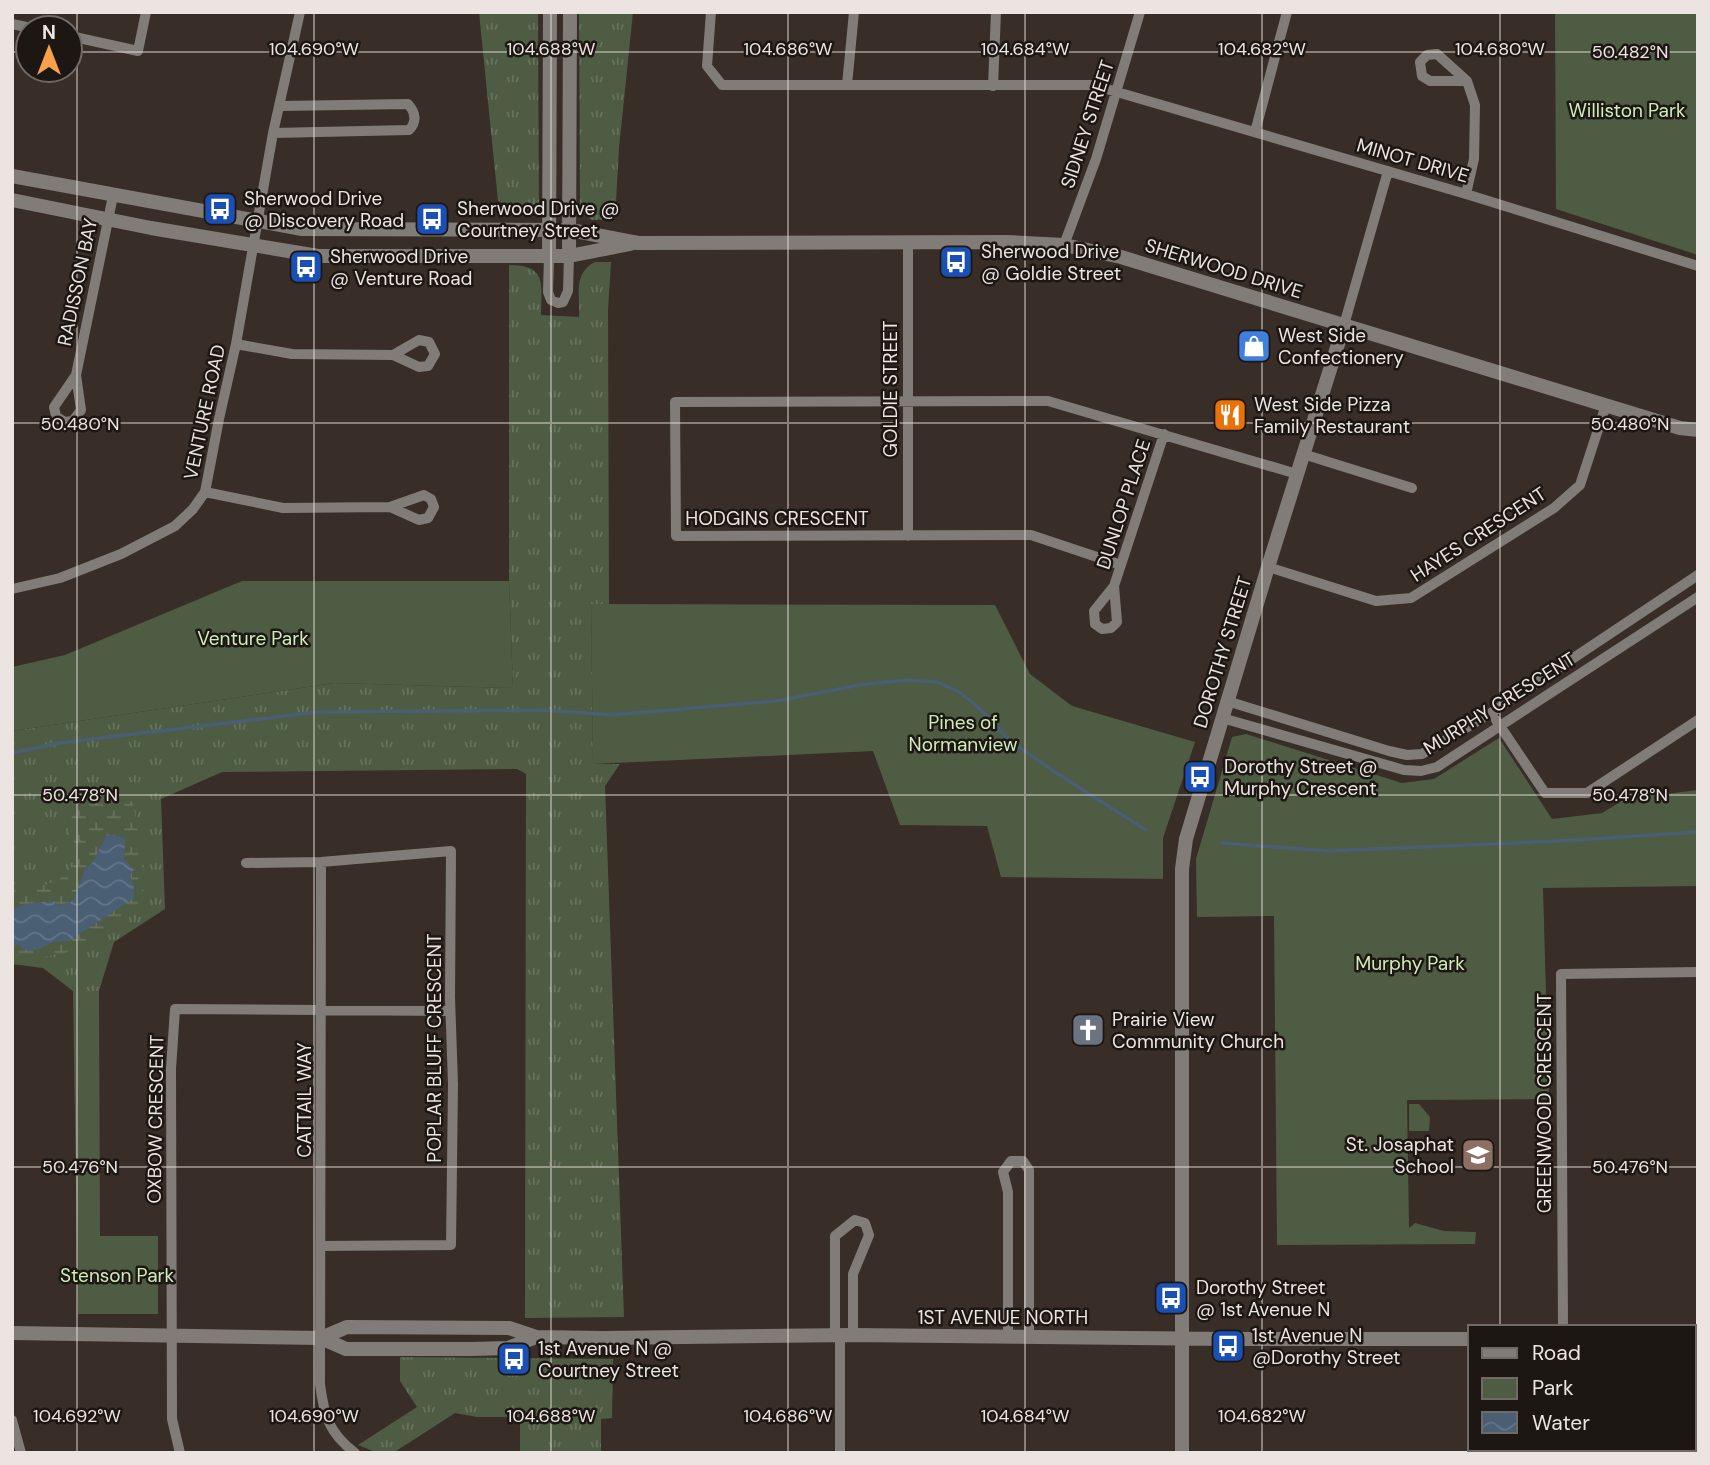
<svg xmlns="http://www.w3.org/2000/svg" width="1710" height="1465" font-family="'DM Sans',sans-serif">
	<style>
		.grass { fill: url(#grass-tufts) }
		.wetland { fill: url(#wetland-marsh) }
		.park { fill: #4e5c44 }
		.water { fill: url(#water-waves) }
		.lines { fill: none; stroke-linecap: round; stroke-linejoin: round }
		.stream { stroke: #4a5e74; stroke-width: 3.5 }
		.minor { stroke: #817c77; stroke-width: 10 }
		.tertiary { stroke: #817c77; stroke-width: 14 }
		.ticks { fill: none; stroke: #ece4e0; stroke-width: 2; stroke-opacity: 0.45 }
		.labels { text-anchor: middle; stroke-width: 5; stroke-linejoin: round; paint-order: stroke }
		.park-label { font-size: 19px; fill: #cfecb9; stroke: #1d1714 }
		.street-label { font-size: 19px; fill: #ece4e0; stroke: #1d1714 }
		.poi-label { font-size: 19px; fill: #ece4e0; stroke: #1d1714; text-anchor: start }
		.ticks-label { font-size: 18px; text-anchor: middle; fill: #ece4e0; stroke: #1d1714; stroke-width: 5; stroke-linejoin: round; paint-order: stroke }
	</style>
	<defs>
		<pattern id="grass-tufts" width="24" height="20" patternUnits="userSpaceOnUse" patternTransform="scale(1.75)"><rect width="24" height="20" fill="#4e5c44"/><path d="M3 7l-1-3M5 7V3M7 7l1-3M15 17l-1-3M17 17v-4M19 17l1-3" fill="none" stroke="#68735f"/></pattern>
		<pattern id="wetland-marsh" width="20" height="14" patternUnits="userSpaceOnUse" patternTransform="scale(1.75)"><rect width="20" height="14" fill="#4e5c44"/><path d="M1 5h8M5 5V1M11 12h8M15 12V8" fill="none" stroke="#68735f"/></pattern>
		<pattern id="water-waves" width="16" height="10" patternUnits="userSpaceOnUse" patternTransform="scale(1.75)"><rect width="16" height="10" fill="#4a5e74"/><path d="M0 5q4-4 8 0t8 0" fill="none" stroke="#647588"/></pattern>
	</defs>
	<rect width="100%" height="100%" fill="#392e27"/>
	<!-- grass -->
	<path class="grass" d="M479,12H538L539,208L532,215L498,201Z
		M579,12H633L619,148L615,219L592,220L580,212Z
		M595,262H611L608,310L609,604L591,605L593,764H620L605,786L624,1317L525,1318L526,774L517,769L222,772L161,799L165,909L114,942L99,991H73L43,968L12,964V731L334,683L513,688L509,581V265C548,265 541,285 541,315L579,317C580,295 573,273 595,262Z
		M400,1357L613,1359L612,1418L601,1419V1453H520V1417H477L455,1413L393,1453H378L358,1445L417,1407L400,1381Z"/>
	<!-- wetland -->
	<path class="wetland" d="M92,796H115L133,802L146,877L141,902L73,951L45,957H12V946L41,948L53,942L69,941L134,888L124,859L125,838L85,869L73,901L58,906L54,901L31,903L12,909V885C40,891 83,881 74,843C72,835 64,829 61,818L69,806Z"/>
	<!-- park -->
	<path class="park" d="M1555,12H1698V255L1556,209Z
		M242,581H509L513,688L334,683L12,731V667L65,655Z
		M591,604L995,605L1030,674L1072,706L1195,742L1163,838V879L1001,877L987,826L900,825L873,751L593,764Z
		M1246,734L1402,783L1434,779L1499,738L1552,819L1602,813L1625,799L1698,790V886L1543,888L1549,1099L1407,1100L1409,1228L1415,1223L1444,1231L1476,1232L1475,1244L1277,1245L1274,916L1197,917L1196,859L1232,737Z
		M73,991H99L100,1236H158V1314H78Z
		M1409,1104H1419L1430,1117L1429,1131H1409Z"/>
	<!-- water -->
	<path class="water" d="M107,834L125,838L124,859L134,870L130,876L134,888V898L69,941L53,942L41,948L28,951L18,945L12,946V909L31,903L54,901L58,906L73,901L85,869L93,862Z"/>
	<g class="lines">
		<!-- stream -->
		<path class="stream" d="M12,753L59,743L318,712L544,710L611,715L776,701L860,685L907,680L937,682L959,692L978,707L1010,741L1058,774L1146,830
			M1222,843L1329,851L1560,841L1698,832"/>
		<!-- minor -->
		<path class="minor" d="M711,12L707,66L722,85H1093L1466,194L1698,266
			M12,24L31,28
			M70,36L138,51L146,12
			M847,85L854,12
			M993,86L996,12
			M1255,132L1287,12
			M273,133L409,130C417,122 416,113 408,104L280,106
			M1466,194L1474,159L1475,105L1467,81L1437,54L1427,55L1420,62L1422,76L1430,81H1467
			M1064,245L1096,159L1140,12
			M549,256L548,292L551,300L558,303L563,302L568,291L569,256
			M1344,325L1388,171
			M236,344L292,354L393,355L419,367L428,366L435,354L429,342L419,340L393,355
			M76,375L54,407L56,416L64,422L73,421L81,410L76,375L113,196
			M1303,454L1412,488
			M205,492L283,508L390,507L424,495L431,499L434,507L428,518L419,520L390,507
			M908,536V243
			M1121,565L1031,535L676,536L675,402L1048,401L1297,474
			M1268,567L1376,601L1411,598L1554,508L1580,485L1606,405
			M1114,586L1117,622L1111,628L1102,629L1095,624L1094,611L1114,586L1164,434
			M12,589L60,578L121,554L175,526L193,509L205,492L219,419L236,344L273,133L300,12
			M1227,701L1389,751L1407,755L1422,754L1491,713L1698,575
			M1222,718L1404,770L1421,771L1437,767L1698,597
			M1496,720L1545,793H1587L1698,720
			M321,862L320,1384C324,1416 329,1433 355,1453
			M246,863L321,862L451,851L450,997L453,1084L451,1245L321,1246
			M1563,1327L1561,974L1698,972
			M835,1336V1236L855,1220L865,1223L869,1235L853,1274V1335
			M1008,1336V1192L1003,1172L1011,1161H1023L1029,1170V1336
			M12,1420L21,1453
			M1563,1449V1453
			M180,1453L172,1419L171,1069L175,1009L450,1011
			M840,1453V1336"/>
		<!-- tertiary -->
		<path class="tertiary" d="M12,176L302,229L570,230L638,243L1006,242L1064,245L1121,257L1680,428L1698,430
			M12,200L151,228L318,256H569L630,244
			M549,256L550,12
			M569,256L570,12
			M12,1333L321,1338L346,1349H472L508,1348L536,1337
			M321,1338L347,1327L509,1328L536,1337L603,1338L853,1335L1228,1339H1470
			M1694,1338H1698
			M1182,1453V869L1186,839L1268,567L1344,325"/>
	</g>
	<!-- ticks -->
	<path class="ticks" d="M77,12V1453M314,12V1453M551,12V1453M788,12V1453M1025,12V1453M1262,12V1453M1500,12V1327M12,52H28M70,52H1698M12,423H1698M12,795H1698M12,1167H1698M1500,1449V1453"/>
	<!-- icons -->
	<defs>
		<symbol id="bus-square" viewBox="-11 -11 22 22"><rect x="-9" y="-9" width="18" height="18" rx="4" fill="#1a4fb4" stroke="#1d1714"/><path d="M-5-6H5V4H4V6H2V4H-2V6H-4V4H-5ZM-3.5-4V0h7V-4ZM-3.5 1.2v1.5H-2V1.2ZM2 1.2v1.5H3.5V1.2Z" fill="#fff"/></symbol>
		<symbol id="shop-square" viewBox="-11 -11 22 22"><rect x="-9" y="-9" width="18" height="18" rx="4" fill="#3f7fe0" stroke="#1d1714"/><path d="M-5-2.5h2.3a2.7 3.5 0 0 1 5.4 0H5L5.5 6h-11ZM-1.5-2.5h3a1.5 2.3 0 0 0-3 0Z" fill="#fff"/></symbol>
		<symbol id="restaurant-square" viewBox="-11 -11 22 22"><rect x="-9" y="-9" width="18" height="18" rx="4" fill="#e8710a" stroke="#1d1714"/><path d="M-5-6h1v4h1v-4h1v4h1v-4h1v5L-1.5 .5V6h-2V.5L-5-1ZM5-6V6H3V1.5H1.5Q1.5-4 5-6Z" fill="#fff"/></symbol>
		<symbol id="church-square" viewBox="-11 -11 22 22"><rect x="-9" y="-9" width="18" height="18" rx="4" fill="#6b7280" stroke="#1d1714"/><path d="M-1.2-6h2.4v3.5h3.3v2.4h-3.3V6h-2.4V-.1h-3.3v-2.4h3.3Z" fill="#fff"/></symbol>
		<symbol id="school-square" viewBox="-11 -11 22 22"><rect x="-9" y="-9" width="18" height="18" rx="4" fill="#8d6e63" stroke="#1d1714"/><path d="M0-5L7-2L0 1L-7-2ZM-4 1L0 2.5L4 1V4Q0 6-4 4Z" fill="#fff"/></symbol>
	</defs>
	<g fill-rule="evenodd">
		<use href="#bus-square" x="201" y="190" width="38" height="38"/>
		<use href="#bus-square" x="413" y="200" width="38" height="38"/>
		<use href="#bus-square" x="937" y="243" width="38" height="38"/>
		<use href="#bus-square" x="287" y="248" width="38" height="38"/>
		<use href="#shop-square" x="1235" y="327" width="38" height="38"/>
		<use href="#restaurant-square" x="1211" y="396" width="38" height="38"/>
		<use href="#bus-square" x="1181" y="758" width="38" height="38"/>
		<use href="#church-square" x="1069" y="1011" width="38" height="38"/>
		<use href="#school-square" x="1459" y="1136" width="38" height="38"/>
		<use href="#bus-square" x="1152" y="1279" width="38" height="38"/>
		<use href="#bus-square" x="1209" y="1327" width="38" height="38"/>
		<use href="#bus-square" x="495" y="1340" width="38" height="38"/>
	</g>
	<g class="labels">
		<!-- park labels -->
		<g class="park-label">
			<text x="1627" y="117">Williston Park</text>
			<text x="253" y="645">Venture Park</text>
			<text x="963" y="729">Pines of<tspan x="963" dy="22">Normanview</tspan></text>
			<text x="1410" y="970">Murphy Park</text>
			<text x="117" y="1282">Stenson Park</text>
		</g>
		<!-- street labels -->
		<g class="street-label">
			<text transform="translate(1087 124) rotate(-72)" y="7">SIDNEY STREET</text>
			<text transform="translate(1413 160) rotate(16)" y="7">MINOT DRIVE</text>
			<text transform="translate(1224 268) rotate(17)" y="7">SHERWOOD DRIVE</text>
			<text transform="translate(77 282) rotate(-78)" y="7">RADISSON BAY</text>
			<text transform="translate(890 389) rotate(-90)" y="7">GOLDIE STREET</text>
			<text transform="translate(204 412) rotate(-78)" y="7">VENTURE ROAD</text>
			<text transform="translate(1123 504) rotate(-72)" y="7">DUNLOP PLACE</text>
			<text x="777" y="525">HODGINS CRESCENT</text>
			<text transform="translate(1478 534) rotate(-33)" y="7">HAYES CRESCENT</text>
			<text transform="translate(1222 652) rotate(-73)" y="7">DOROTHY STREET</text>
			<text transform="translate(1499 703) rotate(-32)" y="7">MURPHY CRESCENT</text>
			<text transform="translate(434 1048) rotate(-90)" y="7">POPLAR BLUFF CRESCENT</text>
			<text transform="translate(304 1100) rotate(-90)" y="7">CATTAIL WAY</text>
			<text transform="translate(1544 1103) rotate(-90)" y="7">GREENWOOD CRESCENT</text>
			<text transform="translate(155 1119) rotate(-89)" y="7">OXBOW CRESCENT</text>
			<text x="1003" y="1324">1ST AVENUE NORTH</text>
		</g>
		<!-- poi labels -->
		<g class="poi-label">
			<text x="244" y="205">Sherwood Drive<tspan x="244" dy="22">@ Discovery Road</tspan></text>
			<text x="457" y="215">Sherwood Drive @<tspan x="457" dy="22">Courtney Street</tspan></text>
			<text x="981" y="258">Sherwood Drive<tspan x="981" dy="22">@ Goldie Street</tspan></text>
			<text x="330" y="263">Sherwood Drive<tspan x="330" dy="22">@ Venture Road</tspan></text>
			<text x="1278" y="342">West Side<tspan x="1278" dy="22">Confectionery</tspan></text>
			<text x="1254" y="411">West Side Pizza<tspan x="1254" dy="22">Family Restaurant</tspan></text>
			<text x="1224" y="773">Dorothy Street @<tspan x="1224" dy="22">Murphy Crescent</tspan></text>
			<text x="1112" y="1026">Prairie View<tspan x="1112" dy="22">Community Church</tspan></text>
			<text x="1454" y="1151" text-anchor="end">St. Josaphat<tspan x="1454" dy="22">School</tspan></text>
			<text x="1196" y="1294">Dorothy Street<tspan x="1196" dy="22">@ 1st Avenue N</tspan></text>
			<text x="1252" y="1342">1st Avenue N<tspan x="1252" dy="22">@Dorothy Street</tspan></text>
			<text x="538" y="1355">1st Avenue N @<tspan x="538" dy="22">Courtney Street</tspan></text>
		</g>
	</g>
	<g class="ticks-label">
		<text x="314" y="55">104.690°W</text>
		<text x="551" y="55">104.688°W</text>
		<text x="788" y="55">104.686°W</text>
		<text x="1025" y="55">104.684°W</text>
		<text x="1262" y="55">104.682°W</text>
		<text x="1500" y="55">104.680°W</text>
		<text x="1630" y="58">50.482°N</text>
		<text x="80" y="430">50.480°N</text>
		<text x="1630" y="430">50.480°N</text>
		<text x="80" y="801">50.478°N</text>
		<text x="1630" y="801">50.478°N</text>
		<text x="80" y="1173">50.476°N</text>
		<text x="1630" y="1173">50.476°N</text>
		<text x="77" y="1422">104.692°W</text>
		<text x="314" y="1422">104.690°W</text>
		<text x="551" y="1422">104.688°W</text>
		<text x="788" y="1422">104.686°W</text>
		<text x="1025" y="1422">104.684°W</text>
		<text x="1262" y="1422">104.682°W</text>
	</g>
	<!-- border -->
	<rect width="1710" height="1465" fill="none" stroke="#ece4e0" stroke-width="28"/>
	<!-- legend -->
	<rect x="1468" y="1325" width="228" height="126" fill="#1d1714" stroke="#706966" stroke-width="2"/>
	<rect x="1482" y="1348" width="35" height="10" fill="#817c77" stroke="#706966" stroke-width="2"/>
	<text x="1532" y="1360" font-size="21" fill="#ece4e0">Road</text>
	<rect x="1482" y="1378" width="35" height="21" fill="#4e5c44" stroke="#706966" stroke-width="2"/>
	<text x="1532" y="1395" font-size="21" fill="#ece4e0">Park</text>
	<rect x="1482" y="1412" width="35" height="21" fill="url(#water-waves)" stroke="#706966" stroke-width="2"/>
	<text x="1532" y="1430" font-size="21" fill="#ece4e0">Water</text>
	<!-- north arrow -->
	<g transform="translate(49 49)"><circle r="33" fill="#1d1714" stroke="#706966" stroke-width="2"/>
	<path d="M0-5L12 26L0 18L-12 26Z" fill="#f8a14a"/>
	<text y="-10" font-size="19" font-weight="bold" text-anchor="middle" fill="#ece4e0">N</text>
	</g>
</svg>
